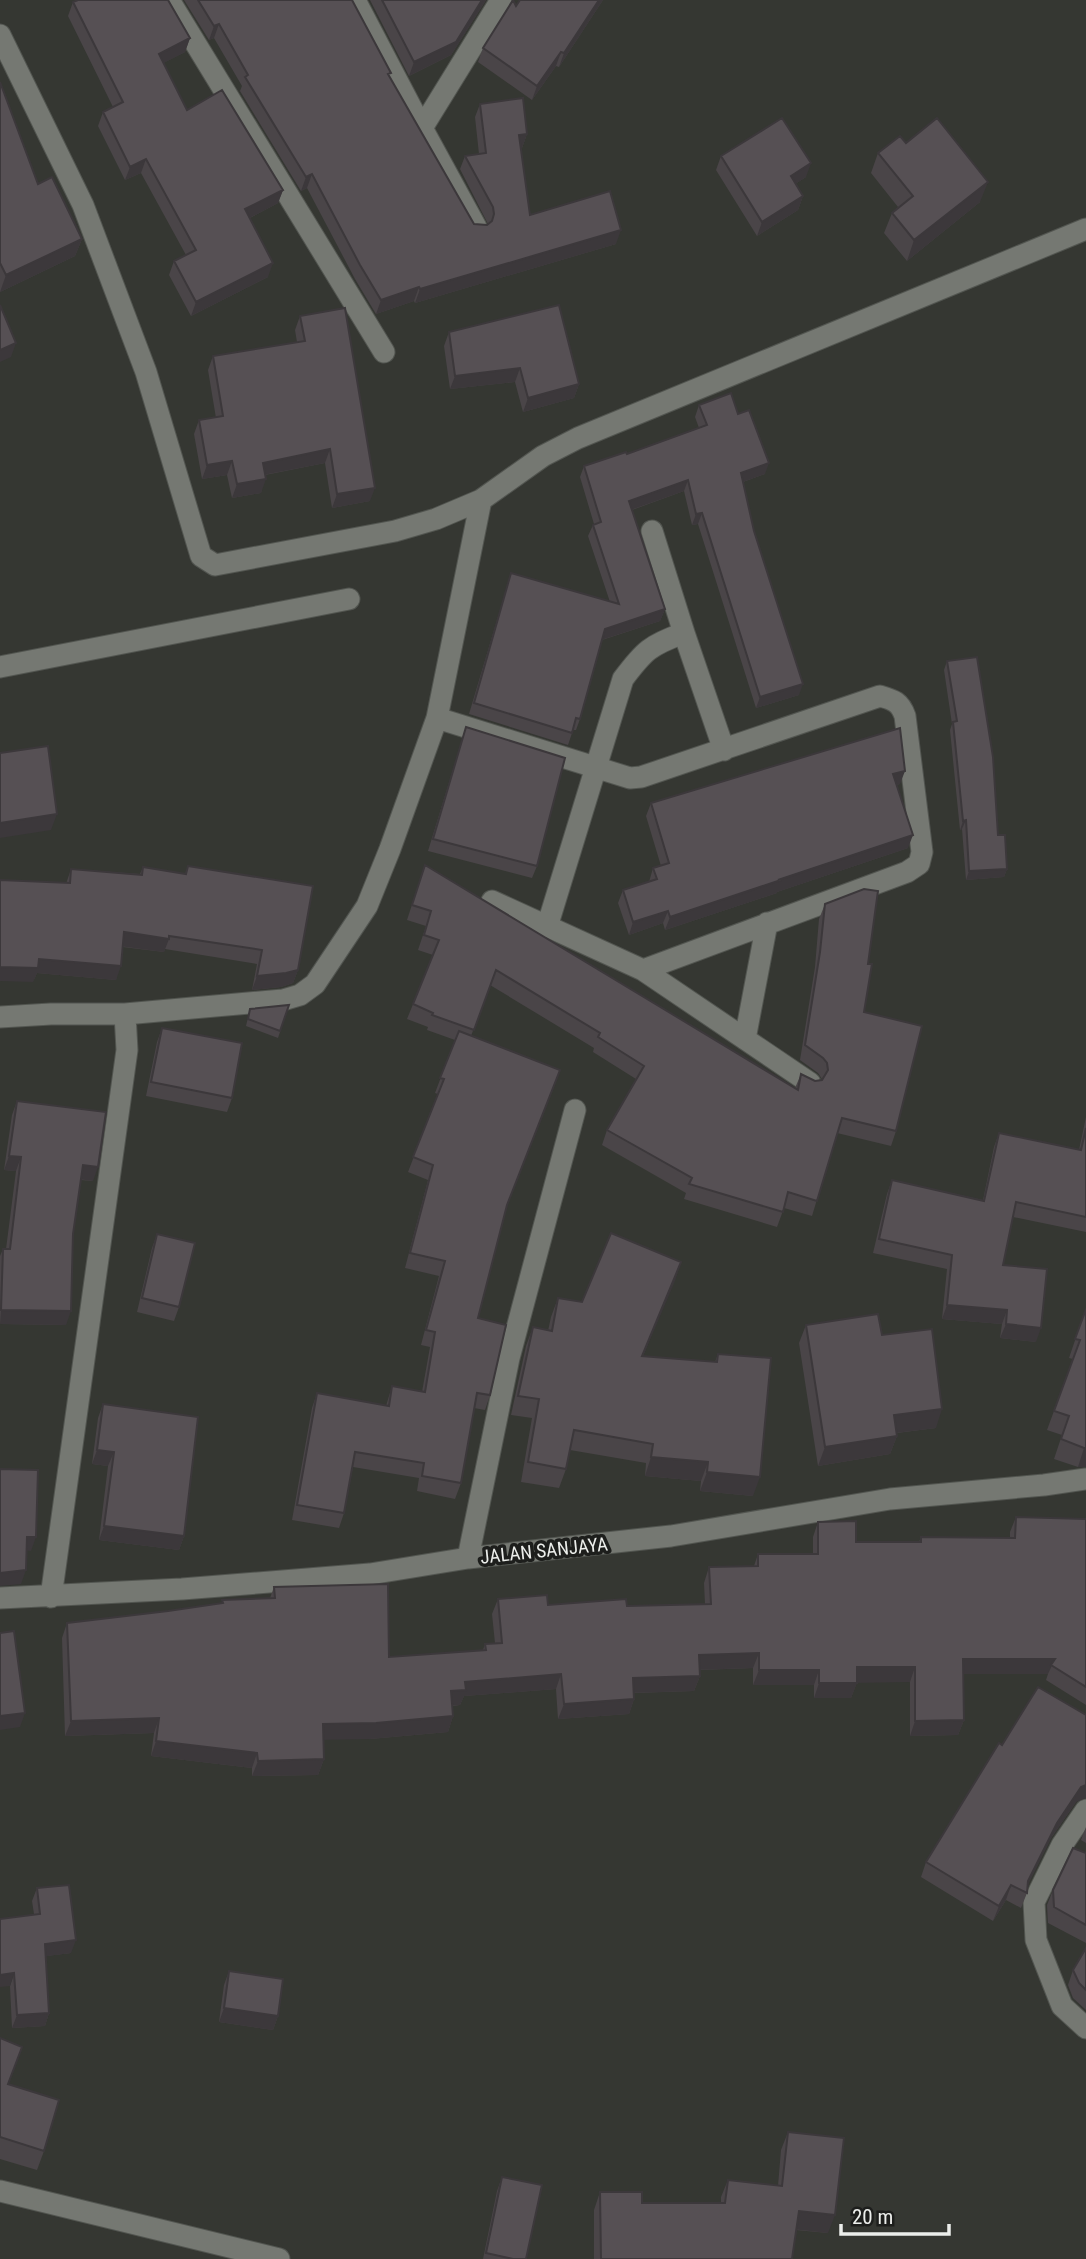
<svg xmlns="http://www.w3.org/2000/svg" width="1086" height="2259" font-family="'Roboto Condensed',sans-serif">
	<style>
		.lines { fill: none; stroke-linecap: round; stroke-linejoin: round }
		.minor-casing { stroke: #525550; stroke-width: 23 }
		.minor { stroke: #757872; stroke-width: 21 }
		.wall { fill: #4a4548 }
		.shaded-wall { fill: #3c383b }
		.building { fill: #565054; stroke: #3c383b; stroke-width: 2 }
		.labels { text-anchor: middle; stroke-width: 7; stroke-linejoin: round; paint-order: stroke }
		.street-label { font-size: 19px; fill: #eceeeb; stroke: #1d1e1c }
	</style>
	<rect width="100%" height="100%" fill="#353732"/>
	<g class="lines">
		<defs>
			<path id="minor" d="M169,0L384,352
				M355,0L422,128
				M0,35L83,205L146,372L201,556L215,565L395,531L436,519L481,500L543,456L578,438L1086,229
				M476,227L422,128L501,0
				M652,531L684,633
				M0,667L349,599
				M437,718L630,778L641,777L880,696C894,700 900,702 905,716L922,852L919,864L907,872L643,970L492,901
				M547,927L623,679C644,651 650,645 684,633L724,750
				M643,970L810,1083
				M0,1017L51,1014H125L283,1000L300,995L315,984L367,906L390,849L437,718L481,500
				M745,1039L767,923
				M468,1558L509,1358L575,1110
				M51,1597L127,1050L125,1014
				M0,1598L182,1589L370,1574L468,1558L671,1536L890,1499L1044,1485L1086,1479
				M1086,1810L1062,1845L1034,1902L1036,1940L1062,2006L1086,2028
				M0,2191L279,2259"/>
		</defs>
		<!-- minor casing -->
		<use href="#minor" class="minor-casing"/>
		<!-- minor -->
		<use href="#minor" class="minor"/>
	</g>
	<!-- wall -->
	<path class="wall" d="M184,0H352L389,77L474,224L487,225L488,224L460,169L465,156L479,154L475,117L480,104L527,134L522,148H521L530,215L616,244L415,303L414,301L376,314L355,279L307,188L301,191L240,91L242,86L214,38L209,40Z
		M370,0H486L451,55L409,76Z
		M603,0L559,67L556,66L532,100L478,62L483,48L516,6Z
		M73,2L190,38L185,52L163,63L187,110L283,190L278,203L250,218L268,277L191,316L169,275L174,261L186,255L141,173L125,180L98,126L103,112L113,107L68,16Z
		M0,82L38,184L82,239L75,256L0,292Z
		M906,143L980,202L907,261L884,233L892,213L898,207L871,173L878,153Z
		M721,156L806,177L795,184L803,196L798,210L757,236L716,170Z
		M300,316L370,501L332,508L325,463L265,475L261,493L232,498L227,475L202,479L194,434L199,420L216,418L208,370L213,356L297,342L295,330Z
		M449,332L579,384L574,398L523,412L515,382L450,389L444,346Z
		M699,405L738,414L765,474L743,482L754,531L799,695L756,708L698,524L692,525L684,491L632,510L665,609L660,621L602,640L580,719L576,730H573L568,745L469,714L511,573L610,602L588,536L593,525L594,524L580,477L584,466L627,454L699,428L695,417Z
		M947,661L1007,869L1004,877L966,880L962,829L960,830L950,730L952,724L944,670Z
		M466,727L537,866L532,878L428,851Z
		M900,784L897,785L908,848L777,892V893L665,930L663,923L629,935L618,903L623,890L649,882L653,868L661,866L646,816L651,803Z
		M425,865L795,1088L801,1074L815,1081L822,1079L818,1073L800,1060L815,967L819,919L825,904L868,964L864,1012L896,1131L891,1146L837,1133L812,1216L784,1208L777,1227L684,1199L686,1193L602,1145L607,1130L636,1079L593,1052L594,1048L490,985L471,1036L506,1208L478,1318L490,1395L485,1410L474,1408L461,1483L455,1499L417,1491L419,1478L353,1467L344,1513L339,1528L292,1520L312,1408L317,1393L386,1406L392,1386L422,1392L430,1347L421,1345L439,1276L405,1268L428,1180L408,1172L438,1094L435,1093L455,1040L427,1030L428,1027L407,1019L433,955L418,950L426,926L407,920Z
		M188,866L298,970L293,983L281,987L252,990L257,964L165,949L164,952L123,947L116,980L37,973L33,982L71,869L140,874L143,867L185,874Z
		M289,1005L278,1038L246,1026L250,1009Z
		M162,1028L232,1098L227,1112L146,1096L157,1042Z
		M17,1101L93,1181L81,1180L73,1234L66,1325L0,1324V1256L3,1249H6L16,1171L4,1170L12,1115Z
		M1086,1117V1232L1013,1217L1003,1265L1036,1342L1000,1338L1002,1324L942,1319L947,1269L873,1253L887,1194L892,1180L983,1200L994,1147L999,1133L1079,1150Z
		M157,1234L179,1307L174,1321L137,1312L152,1248Z
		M681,1262L643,1356L715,1362L718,1354L753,1496L700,1491L701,1481L645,1476L646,1463L570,1450L566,1469L559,1488L521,1482L532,1418L511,1415L526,1346L533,1327L548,1331L551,1317L558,1298L582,1302Z
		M1086,1308V1467H1078L1054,1459L1062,1435L1047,1430L1073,1359L1069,1358Z
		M806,1325L882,1335L936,1428L897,1433V1436L890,1454L818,1466L799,1343Z
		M103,1404L184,1536L179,1550L99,1540L108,1466L92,1464L98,1418Z
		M1016,1517L1086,1519V1705L1046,1680L1048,1674H964V1720L958,1735L910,1736V1682H857L851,1698H814V1685H753V1668L700,1670V1676L694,1691L634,1693V1699L629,1714L558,1719L556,1689L464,1696L460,1705L453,1706V1716L448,1732L370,1739H323L324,1759L318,1775L252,1776V1768L151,1756L154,1733L65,1736L62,1638L67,1623L168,1611L222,1603V1600L270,1598L274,1587L389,1657L483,1650L485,1644L495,1643L492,1614L498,1599L548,1605L627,1606L705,1604L704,1583L709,1567L754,1566L758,1554H813V1537L818,1522L856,1542H919L921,1537L1010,1538V1532Z
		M1076,1802L1051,1838L1027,1886V1893L1021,1908L1006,1900L993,1921L921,1877L926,1862Z
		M1086,1827V1843L1081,1840Z
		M1086,1853V1943L1048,1923L1047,1905L1053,1890Z
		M37,1888L71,1953L46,1956L49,2013L45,2026L12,2028L10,1986L34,1914L32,1901Z
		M1086,1948V2010L1073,1998L1068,1985L1073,1970Z
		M229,1971L278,2016L273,2030L219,2022L224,1985Z
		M0,2038L8,2085L44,2151L37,2170L0,2159Z
		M788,2132L828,2233L796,2230L792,2259H594V2210L600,2192L642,2203H721V2197L728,2180L778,2186L781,2150Z
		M502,2177L526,2259H483L497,2191Z"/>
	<!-- shaded-wall -->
	<path class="shaded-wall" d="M482,0H486L451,55L409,76L414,62Z
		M599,0H603L559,67L564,53Z
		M219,24L214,38L209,40L214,26Z
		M190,38L185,52L154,68L159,54Z
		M561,52L556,66L532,100L537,86Z
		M527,134L522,148L514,149L519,135Z
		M146,159L141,173L125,180L130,167Z
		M811,163L806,177L786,190L791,176Z
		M312,174L307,188L301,191L306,177Z
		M988,182L980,202L907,261L914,240Z
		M283,190L278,203L240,223L245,209Z
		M803,196L798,210L757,236L762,222Z
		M621,230L616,244L415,303L420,289Z
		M82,239L75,256L0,292L6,275Z
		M273,263L268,277L191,316L196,302Z
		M419,287L414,301L376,314L381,300Z
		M16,343L11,357L0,362V350Z
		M520,368L515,382L450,389L455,376Z
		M579,384L574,398L523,412L528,398Z
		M330,449L325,463L258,476L263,463Z
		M232,461L227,475L202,479L207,465Z
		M769,463L765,474L737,484L741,473Z
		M266,479L261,493L232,498L237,484Z
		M688,480L684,491L625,512L629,501Z
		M375,488L370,501L332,508L337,494Z
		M702,513L698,524L692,525L696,514Z
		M665,609L660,621L601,640L605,629Z
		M803,684L799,695L756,708L760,697Z
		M905,771L900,784L888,787L893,774Z
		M57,814L51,830L0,838V823Z
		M966,820L962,829L960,830L963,821Z
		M913,835L908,848L777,892V893L665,930L670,917Z
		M1007,869L1004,877L966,880L969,871Z
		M668,911L663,923L629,935L633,922Z
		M124,932L169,939L164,952L119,946Z
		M39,959L121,966L116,980L37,973L33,982L0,981V967Z
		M298,970L293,983L281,987L252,990L257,976Z
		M9,1156L21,1157L16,1171L4,1170Z
		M83,1165L98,1167L93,1181L78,1179Z
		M681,1262L675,1281L635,1375L642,1356Z
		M947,1305L1007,1310L1002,1324L942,1319Z
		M1,1310L71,1311L66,1325L0,1324Z
		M1006,1324L1041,1328L1036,1342L1000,1338Z
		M942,1409L936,1428L887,1434L894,1415Z
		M897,1436L890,1454L818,1466L825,1447Z
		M1084,1448H1086V1467H1078Z
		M97,1450L114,1452L108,1466L92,1464Z
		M651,1457L708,1462L701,1481L645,1476Z
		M707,1472L760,1477L753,1496L700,1491Z
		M104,1526L184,1536L179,1550L99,1540Z
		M27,1537H36L31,1551L22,1550Z
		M26,1570L21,1584L0,1586V1573Z
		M759,1653L753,1668L694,1670L699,1655Z
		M963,1659H1055L1048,1674H958Z
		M857,1667H915L910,1682L851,1683Z
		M759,1670H819L814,1685H753Z
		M561,1674L556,1689L464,1696L460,1705L446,1706L451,1691L465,1682Z
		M700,1676L694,1691L627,1693L633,1678Z
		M819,1683H857L851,1698H814Z
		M634,1699L629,1714L558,1719L564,1704Z
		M25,1713L20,1727L0,1730V1716Z
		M453,1716L448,1732L370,1739L317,1740L323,1724Z
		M159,1718L154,1733L65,1736L71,1721Z
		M964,1720L958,1735L910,1736L915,1721Z
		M156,1741L257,1753L252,1768L151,1756Z
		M324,1759L318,1775L252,1776L258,1761Z
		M1086,1785V1798L1076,1802L1051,1838L1024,1892L1028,1881L1057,1823L1081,1787Z
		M1011,1885L1006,1900L993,1921L999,1906Z
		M76,1940L71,1953L40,1957L45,1944Z
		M14,1973L10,1986L0,1987V1975Z
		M224,2008L278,2016L273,2030L219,2022Z
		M49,2013L45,2026L12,2028L17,2015Z
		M799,2211L835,2215L828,2233L792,2229Z"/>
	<!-- building -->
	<path class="building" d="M78,0H168L190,38L159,54L187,110L222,90L283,190L245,209L273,263L196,302L174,261L196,250L146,159L130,167L103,112L123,102L73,2Z
		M198,0H352L391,73L388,74L474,224L487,225L492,221L494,214L493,207L465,156L486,153L480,104L523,98L527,134L519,135L530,215L610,191L621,230L420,289L419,287L381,300L360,265L312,174L306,177L245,77L248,75L219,24L214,26Z
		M382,0H482L456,42L414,62Z
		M513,0L516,6L520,0H599L564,53L561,52L537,86L483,48Z
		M0,82L38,184L52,177L82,239L6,275L0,263Z
		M782,118L811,163L791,176L803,196L762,222L721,156Z
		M937,118L988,182L914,240L892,213L913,196L878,153L900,136L906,143Z
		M0,305L16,343L0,350Z
		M559,305L579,384L528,398L520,368L455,376L449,332Z
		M345,308L375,488L337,494L330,449L263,463L266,479L237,484L232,461L207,465L199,420L223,416L213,356L305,341L300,316Z
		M731,393L738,414L749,410L769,463L741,473L754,531L803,684L760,697L702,513L696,514L688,480L629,501L665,609L605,629L580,719L576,718L572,733L474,703L511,573L619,604L593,525L601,522L584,466L626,452L627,454L707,425L699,405Z
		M977,657L993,757L998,835H1005L1007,869L969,871L966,820L963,821L953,722L957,721L947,661Z
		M466,727L565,758L537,866L433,839Z
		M900,728L905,771L893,774L913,835L778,880H781L670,917L668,911L633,922L623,890L657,879L653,868L669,863L651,803Z
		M48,746L57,814L0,823V753Z
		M425,865L798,1090L801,1074L815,1081L822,1080L828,1070L827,1063L823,1058L805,1045L820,952L825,904L864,889L878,891L868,964H872L864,1012L922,1026L896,1131L842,1118L817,1201L788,1192L783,1212L689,1184L692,1178L607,1130L644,1066L598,1037L600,1033L496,970L474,1030L432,1015L433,1013L413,1004L439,940L424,935L431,911L412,905Z
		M188,866L313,886L298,970L286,973L257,976L262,950L169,936V939L124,932L121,966L39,959L38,968L0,967V880L70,883L71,869L142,875L143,867L186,874Z
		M289,1005L280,1031L248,1019L250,1009Z
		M162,1028L242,1043L232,1098L151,1082Z
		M459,1031L560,1070L507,1205L478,1318L506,1325L490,1395L477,1393L461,1483L422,1476L424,1463L355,1452L344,1513L297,1505L317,1393L389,1406L392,1386L425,1392L435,1332L426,1330L445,1261L410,1253L433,1165L413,1157L444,1079L440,1078Z
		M17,1101L106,1112L98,1167L83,1165L73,1234L71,1311L1,1310L3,1249H10L21,1157L9,1156Z
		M1086,1128V1217L1016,1202L1003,1265L1047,1269L1041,1328L1006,1324L1007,1310L947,1305L952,1255L879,1239L892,1180L984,1201L999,1133L1081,1150Z
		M611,1233L681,1262L642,1356L717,1362L718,1354L771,1358L760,1477L707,1472L708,1462L651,1457L653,1444L574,1430L566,1469L528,1462L539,1399L518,1396L533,1327L552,1331L558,1298L582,1302Z
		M157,1234L195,1243L179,1307L142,1298Z
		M1086,1309V1448H1084L1061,1439L1069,1416L1054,1411L1080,1340L1075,1339Z
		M878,1314L882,1335L932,1329L942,1409L894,1415L897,1436L825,1447L806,1325Z
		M103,1404L198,1417L184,1536L104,1526L114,1452L97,1450Z
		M0,1469L38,1470L36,1537H27L26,1570L0,1573Z
		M1016,1517L1086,1519V1687L1051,1665L1055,1659H963L964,1720L915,1721V1667H857V1683H819V1670H759V1653L699,1655L700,1676L633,1678L634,1699L564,1704L561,1674L465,1682L466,1690L451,1691L453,1716L376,1723L323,1724L324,1759L258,1761L257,1753L156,1741L159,1718L71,1721L67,1623L168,1611L223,1603L222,1600L275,1598L274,1587L388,1584L389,1657L486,1650L485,1644L502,1643L498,1599L547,1595L548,1605L626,1599L627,1606L711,1604L709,1567L758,1566V1554H818V1522L856,1521V1542H921V1537L1015,1538Z
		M14,1631L25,1713L0,1716V1633Z
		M1038,1687L1086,1715V1785L1081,1787L1057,1823L1028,1881L1027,1893L1011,1885L999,1906L926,1862L999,1743L1002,1745Z
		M1073,1848L1086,1853V1925L1054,1907L1053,1890Z
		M69,1885L76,1940L45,1944L49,2013L17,2015L14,1973L0,1975V1919L40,1914L37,1888Z
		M1086,1948V1990L1079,1983L1073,1970Z
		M229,1971L283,1979L278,2016L224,2008Z
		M0,2038L22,2047L8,2084L59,2100L44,2151L0,2137Z
		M788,2132L844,2138L835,2215L799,2211L792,2259H601L600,2192H642V2203H725L728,2180L782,2186Z
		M502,2177L542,2185L526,2259H513L486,2253Z"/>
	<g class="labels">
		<!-- street labels -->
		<g class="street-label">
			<text transform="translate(544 1550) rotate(-6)" y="7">JALAN SANJAYA</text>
		</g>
	</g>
	<!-- scale -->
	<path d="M841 2224v10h108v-10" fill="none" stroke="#eceeeb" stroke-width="3.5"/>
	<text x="852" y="2224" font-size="21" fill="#eceeeb" stroke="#1d1e1c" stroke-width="5" paint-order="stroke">20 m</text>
</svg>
